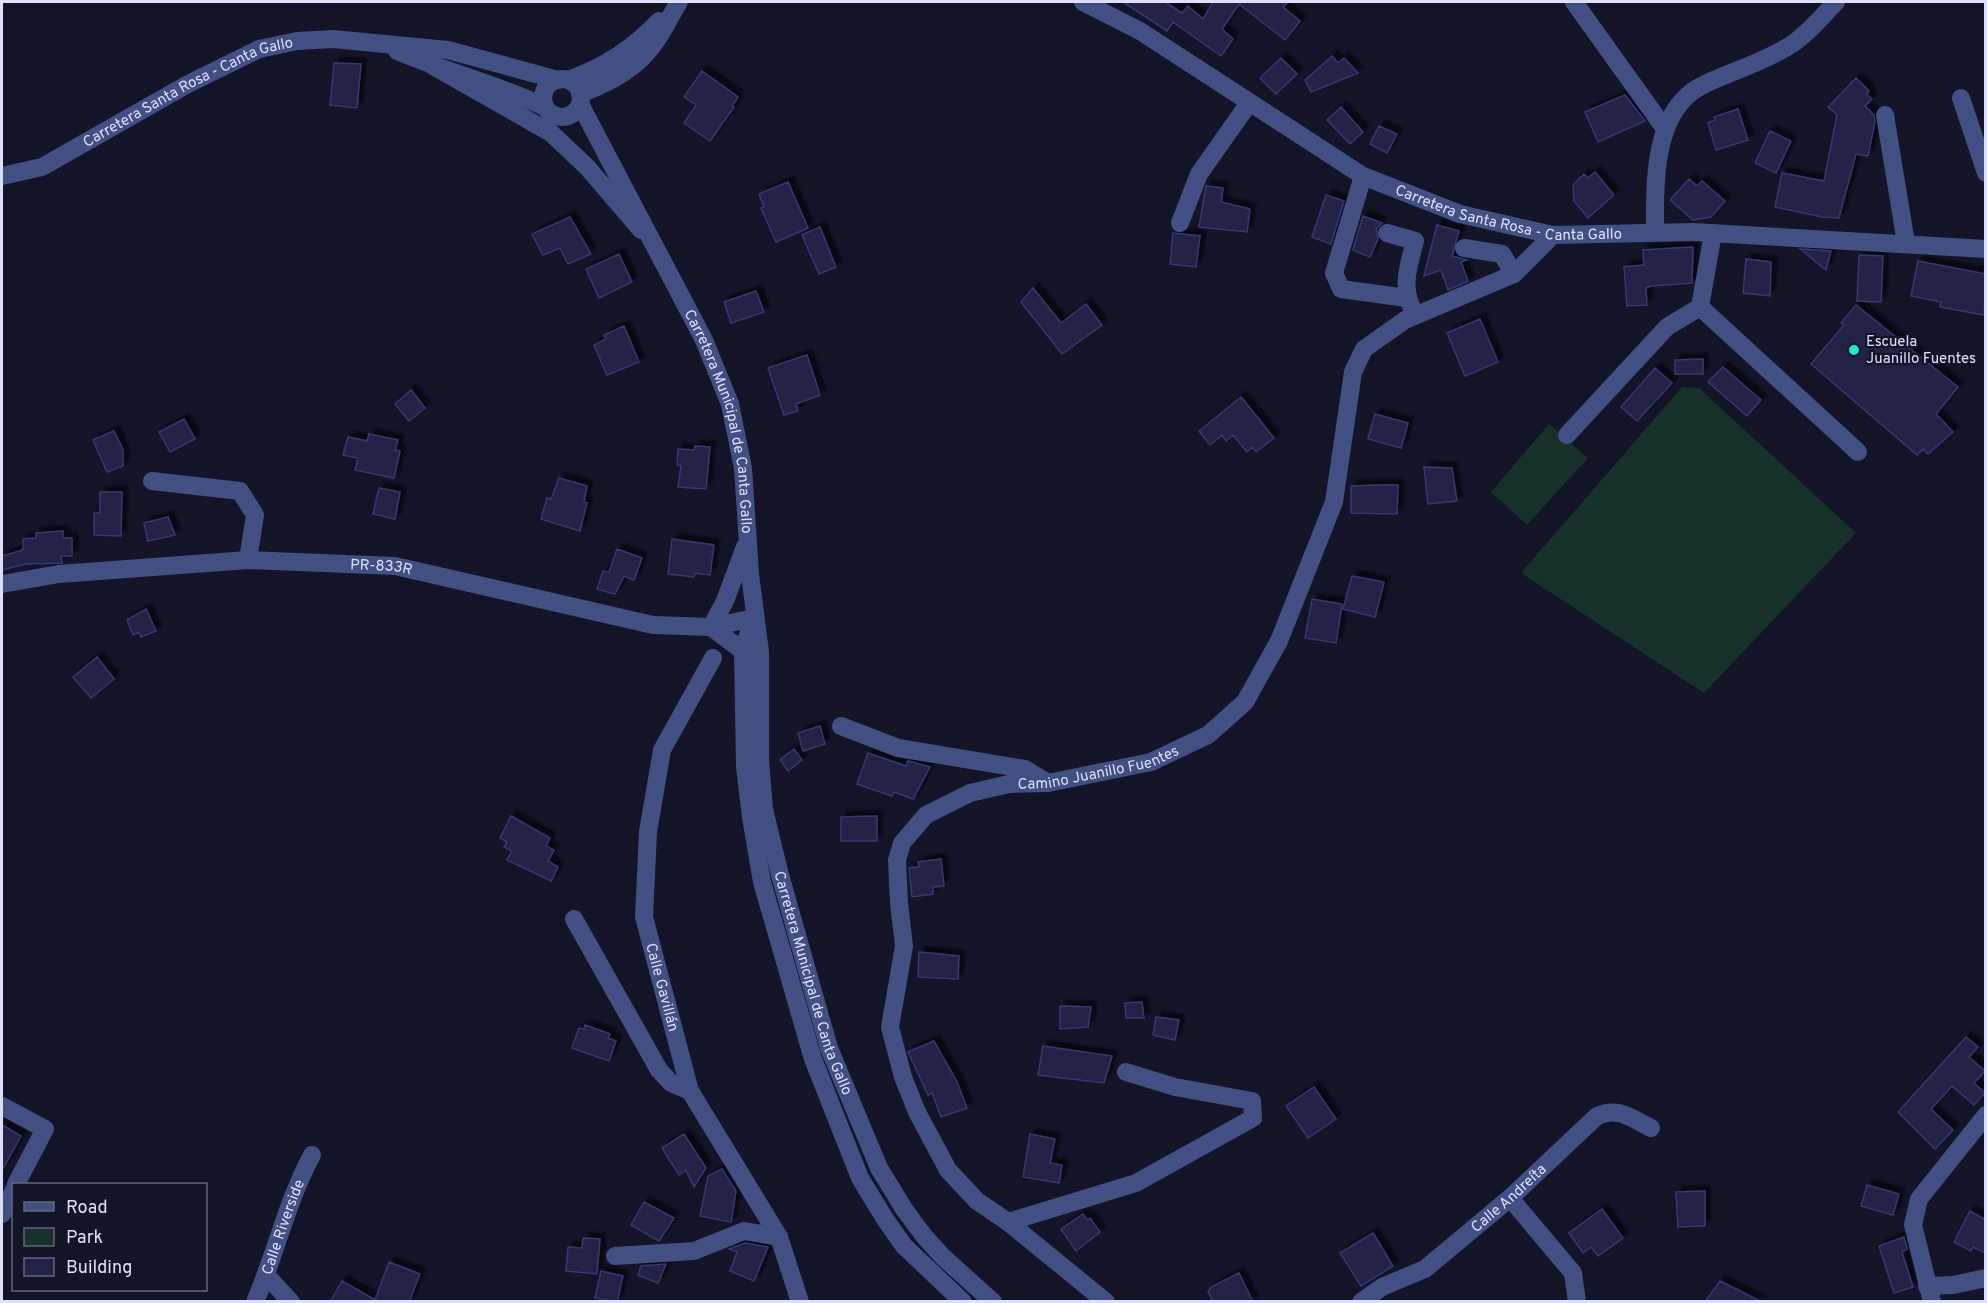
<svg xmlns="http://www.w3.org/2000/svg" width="1987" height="1303" font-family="Overpass,sans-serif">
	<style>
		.green { fill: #16312a }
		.building { fill: #202247; stroke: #343771; stroke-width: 1.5; filter: url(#shadow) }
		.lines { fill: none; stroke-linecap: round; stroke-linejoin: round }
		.minor { stroke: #424f83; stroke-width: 18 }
		.poi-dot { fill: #1aebce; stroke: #131428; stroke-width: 2 }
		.labels { text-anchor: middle; stroke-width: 4.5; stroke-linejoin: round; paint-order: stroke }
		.street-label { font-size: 15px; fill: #dde0fc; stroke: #131428 }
		.poi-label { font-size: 15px; fill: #dde0fc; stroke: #131428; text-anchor: start }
	</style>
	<defs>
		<filter id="shadow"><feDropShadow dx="5.5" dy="-5.5" stdDeviation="1.5" flood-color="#0009"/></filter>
	</defs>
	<rect width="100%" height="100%" fill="#131428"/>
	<!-- green -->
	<path class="green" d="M1682,387L1699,388L1856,533L1704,693L1521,573Z
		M1549,424L1588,458L1527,525L1491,492Z"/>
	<!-- building -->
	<path class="building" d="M1123,2H1165L1182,13L1188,6L1203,19L1213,2H1288L1283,7L1300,21L1285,40L1239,4L1222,29L1233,39L1221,56L1173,22L1167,31Z
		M1332,56L1338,63L1344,58L1358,73L1311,92L1305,80Z
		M1281,58L1297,74L1276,94L1260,78Z
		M334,63L361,64L357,108L330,105Z
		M702,71L738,97L732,106L734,107L710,141L684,123L696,105L684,97Z
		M1856,78L1869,91L1866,94L1872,99L1865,106L1874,115L1875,122L1868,156L1856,154L1839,218L1822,217L1775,207L1782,173L1824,181L1837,115L1828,107Z
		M1625,95L1645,121L1598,142L1585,112Z
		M1341,107L1363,132L1350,144L1327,120Z
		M1738,109L1748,140L1716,150L1708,123L1715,120L1714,117Z
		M1379,126L1397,134L1387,153L1370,144Z
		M1770,131L1791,141L1776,173L1755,163Z
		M1595,172L1614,195L1588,218L1574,201L1573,185L1584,174L1588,178Z
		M1689,179L1697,186L1702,181L1725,201L1711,217L1693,220L1670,200Z
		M788,182L808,228L776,242L761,208L764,207L759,194Z
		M1206,186L1223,188L1221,202L1250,209L1247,232L1199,227Z
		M1326,195L1344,201L1331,244L1312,237Z
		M1363,216L1382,223L1376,229L1378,239L1370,257L1353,250Z
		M570,217L591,254L568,264L560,248L543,255L532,234Z
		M1437,225L1459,231L1452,256L1467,260L1461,262L1468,281L1448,290L1441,270L1424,276Z
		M820,227L836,267L819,274L802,235Z
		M1173,233L1200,236L1196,267L1170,264Z
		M1693,247L1692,283L1651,286L1646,288L1647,305L1627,306L1624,267L1644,265L1643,250Z
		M1800,249L1831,251L1826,270Z
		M619,254L632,282L599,298L586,269Z
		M1859,255L1883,256L1881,302L1857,301Z
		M1746,259L1771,262L1770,296L1743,293Z
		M1918,261L1986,274L1984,315L1940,307L1941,302L1911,296Z
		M1033,288L1061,323L1086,304L1102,325L1062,354L1021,302Z
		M756,291L764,312L731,323L724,302Z
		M1856,305L1958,387L1936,414L1953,432L1928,454L1923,449L1917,455L1811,364L1844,325L1841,323Z
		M1480,319L1498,362L1465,376L1447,333Z
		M624,326L639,362L607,375L594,345L606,339L604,335Z
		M807,355L820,395L796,404L798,411L784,415L768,368Z
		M1703,359V374H1675V360Z
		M1723,367L1761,400L1747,416L1708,382Z
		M1655,368L1672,383L1637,421L1621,407Z
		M411,390L425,408L409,421L395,404Z
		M1241,397L1274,438L1256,452L1252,447L1247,452L1233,435L1226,441L1222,435L1210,445L1199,431Z
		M1375,414L1408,423L1401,448L1368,439Z
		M184,419L195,439L170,452L159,432Z
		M114,431L123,450V466L107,472L93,440Z
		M369,434L398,440L395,450L400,451L394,478L355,470L358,458L343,455L348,437L367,441Z
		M695,446L710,447L706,489L678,487L681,466L677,465L678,449L694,450Z
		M1424,467L1452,468L1457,501L1428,504Z
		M559,478L587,486L584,502L587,503L580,531L541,519L547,498L551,499Z
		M1383,485H1398L1397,514L1351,513V486Z
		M379,488L400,492L395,519L373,514Z
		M100,492H122L121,536L94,535V513H100Z
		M168,517L175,535L148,541L144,523Z
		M63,531V538H72V556H61L62,563L25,564L2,570V556L23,550V539L36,538V533Z
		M672,539L714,545L710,575L695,573L694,577L668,574Z
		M617,549L642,558L634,580L624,576L615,594L597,589L603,571L609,572Z
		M1352,576L1384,582L1375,617L1343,609Z
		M1312,599L1342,604L1336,643L1305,638Z
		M146,609L156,631L141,637L139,632L133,635L127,620Z
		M97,657L114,679L91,698L73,677Z
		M820,726L825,744L803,751L798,733Z
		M794,749L802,760L788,771L780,760Z
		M868,753L906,766L908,761L930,767L913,799L894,792L892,796L857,784Z
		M511,816L550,838L546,846L554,850L548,861L558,867L551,881L507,860L512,851L504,847L507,842L500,838Z
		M877,816V841H841V817Z
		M941,859L944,886L933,887V894L912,897L909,868L919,867L918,862Z
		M919,952L959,956L958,979L918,977Z
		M1142,1002L1144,1018H1126L1125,1003Z
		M1060,1006L1091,1007L1088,1027L1060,1029Z
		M1156,1017L1179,1020L1175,1040L1153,1035Z
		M585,1025L610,1034L608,1038L616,1041L609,1061L572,1048L579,1028L584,1029Z
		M1966,1037L1978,1047L1969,1057L1985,1071L1974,1083L1985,1093L1974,1105L1952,1086L1931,1109L1953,1130L1935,1149L1898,1112Z
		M934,1041L957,1082L967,1108L941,1117L932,1093L928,1095L908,1052Z
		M1043,1046L1112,1056L1104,1083L1038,1075Z
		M1314,1087L1336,1119L1308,1138L1286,1106Z
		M2,1125L21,1136L2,1170Z
		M684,1134L706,1168L694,1187L686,1170L679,1175L662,1148Z
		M1030,1134L1055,1139L1050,1163L1062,1165L1059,1183L1023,1177Z
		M722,1169L736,1191L731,1222L700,1216L708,1176Z
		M1867,1185L1899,1194L1893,1215L1861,1206Z
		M1705,1191V1226L1678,1227L1676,1192Z
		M644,1202L674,1218L659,1241L631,1225Z
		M1602,1209L1623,1238L1598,1256L1591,1247L1583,1253L1569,1233Z
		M1970,1211L1986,1220V1253L1973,1247L1971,1251L1954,1242Z
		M1083,1214L1087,1220L1090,1218L1100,1232L1076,1251L1061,1229Z
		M1373,1233L1393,1266L1361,1286L1340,1253Z
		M1904,1237L1907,1249L1902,1252L1913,1287L1894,1293L1879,1246Z
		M583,1238L600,1239L597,1274L566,1271L568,1247L582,1248Z
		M745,1243L768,1247L754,1281L730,1271L737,1252L729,1249Z
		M389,1262L420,1274L409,1302H330L342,1281L375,1300Z
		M666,1264L658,1283L638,1275L641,1266Z
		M601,1271L623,1276L617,1302L595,1298Z
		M1239,1273L1253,1302H1213L1208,1291L1211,1287Z
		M1720,1281L1762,1302H1705Z"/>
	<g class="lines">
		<!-- minor -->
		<g class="minor">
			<path id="s1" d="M1083,2L1140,31L1363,176L1460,214L1553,235L1693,232L1986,249"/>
			<path d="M1574,2L1665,129"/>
			<path d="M397,51C446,72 497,84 545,107"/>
			<path d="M433,66L551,133L587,167L641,230"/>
			<circle cx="562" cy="98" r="19"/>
			<path d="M568,80C605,67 632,49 659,21"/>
			<path d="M580,94C612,82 640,67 658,38C666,26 672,13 679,2"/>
			<path d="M1961,98L1986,173"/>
			<path id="s2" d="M580,104L704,340L730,404L743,468L750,574L760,652V760L764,809L780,875L829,1048L879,1168L904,1209L924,1236L943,1257L993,1302"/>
			<path d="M1885,115L1906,243"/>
			<path id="s3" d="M2,176L42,167L188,84L259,49L297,41L333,39L448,50L558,80"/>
			<path d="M1363,176L1334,273L1341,289L1407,298"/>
			<path d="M1180,223L1199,174L1249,103"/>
			<path d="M1655,232C1655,185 1652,112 1701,86C1729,72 1762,63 1789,46C1806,36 1822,16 1836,2"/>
			<path d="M1387,233L1415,241C1409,264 1401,286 1412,308"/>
			<path d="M1713,233L1700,307L1858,452"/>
			<path d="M1464,248L1502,254L1514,274"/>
			<path d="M1567,435L1667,327L1700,307"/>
			<path d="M152,481L240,491L255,515L248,560"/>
			<path id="s4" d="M2,584L59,574L248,560L395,566L653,625L711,627L754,618"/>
			<path d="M752,622L743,651L745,767L751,817L762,882L813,1059L860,1178L885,1219L904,1246L963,1302"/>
			<path d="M743,651L711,627L725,601L745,547"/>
			<path id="s5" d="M713,658L662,750L648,832L644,917L690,1091L779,1237L800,1302"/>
			<path d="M841,726L898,748L1025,769L1048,783"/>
			<path d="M574,919L659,1070L671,1083L690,1091"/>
			<path d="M2,1106L45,1129L16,1184"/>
			<path d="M1510,1198L1573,1273L1577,1302"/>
			<path d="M2,1214L14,1190"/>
			<path d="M1008,1222L1136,1183L1253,1118L1252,1101L1175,1087L1126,1072"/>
			<path d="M615,1256L694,1251L744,1231L779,1237"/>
			<path d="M266,1275L291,1302"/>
			<path d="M1927,1286L1953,1285L1986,1278"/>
			<path id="s6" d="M255,1302C276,1253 287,1201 312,1155"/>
			<path id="s7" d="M1106,1302L1008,1222L977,1201L948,1170L917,1112L903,1077L890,1027L904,946L899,903L897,860L902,843L926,815L970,793L1009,784L1048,783L1151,762L1208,735L1245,702L1279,641L1334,502L1353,372L1364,349L1405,320L1514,274L1553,235"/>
			<path id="s8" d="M1361,1302L1382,1287L1425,1269L1510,1198L1597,1116C1619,1106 1632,1119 1651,1128"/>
			<path d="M1932,1302L1913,1225L1919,1199L1986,1115"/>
		</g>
	</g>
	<!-- markers -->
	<circle class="poi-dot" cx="1854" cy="350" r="6"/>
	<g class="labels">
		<!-- street labels -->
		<g class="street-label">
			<text dy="5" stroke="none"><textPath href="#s3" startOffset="206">Carretera Santa Rosa - Canta Gallo</textPath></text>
			<text dy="5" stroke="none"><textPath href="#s1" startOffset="482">Carretera Santa Rosa - Canta Gallo</textPath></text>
			<text dy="5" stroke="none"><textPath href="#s2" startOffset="350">Carretera Municipal de Canta Gallo</textPath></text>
			<text dy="5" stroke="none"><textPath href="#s4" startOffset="381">PR-833R</textPath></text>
			<text dy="5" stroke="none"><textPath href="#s7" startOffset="765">Camino Juanillo Fuentes</textPath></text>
			<text dy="5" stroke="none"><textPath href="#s2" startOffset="924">Carretera Municipal de Canta Gallo</textPath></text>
			<text dy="5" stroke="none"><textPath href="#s5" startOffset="346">Calle Gavillán</textPath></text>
			<text dy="5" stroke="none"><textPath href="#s8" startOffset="182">Calle Andreíta</textPath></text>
			<text dy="5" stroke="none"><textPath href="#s6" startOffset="80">Calle Riverside</textPath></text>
		</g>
		<!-- poi labels -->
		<g class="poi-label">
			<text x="1866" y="346">Escuela<tspan x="1866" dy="17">Juanillo Fuentes</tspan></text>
		</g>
	</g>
	<!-- border -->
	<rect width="1987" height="1303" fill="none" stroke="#dde0fc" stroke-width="6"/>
	<!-- legend -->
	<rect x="12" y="1183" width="195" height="108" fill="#131428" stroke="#64667d" stroke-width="1.5"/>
	<rect x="24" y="1202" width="30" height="9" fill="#424f83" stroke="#64667d" stroke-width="1.5"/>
	<text x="66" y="1213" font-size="18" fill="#dde0fc">Road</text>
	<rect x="24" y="1228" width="30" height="18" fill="#16312a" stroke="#64667d" stroke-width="1.5"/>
	<text x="66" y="1243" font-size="18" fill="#dde0fc">Park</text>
	<rect x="24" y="1258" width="30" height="18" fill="#202247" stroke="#64667d" stroke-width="1.5"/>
	<text x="66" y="1273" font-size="18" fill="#dde0fc">Building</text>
</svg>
